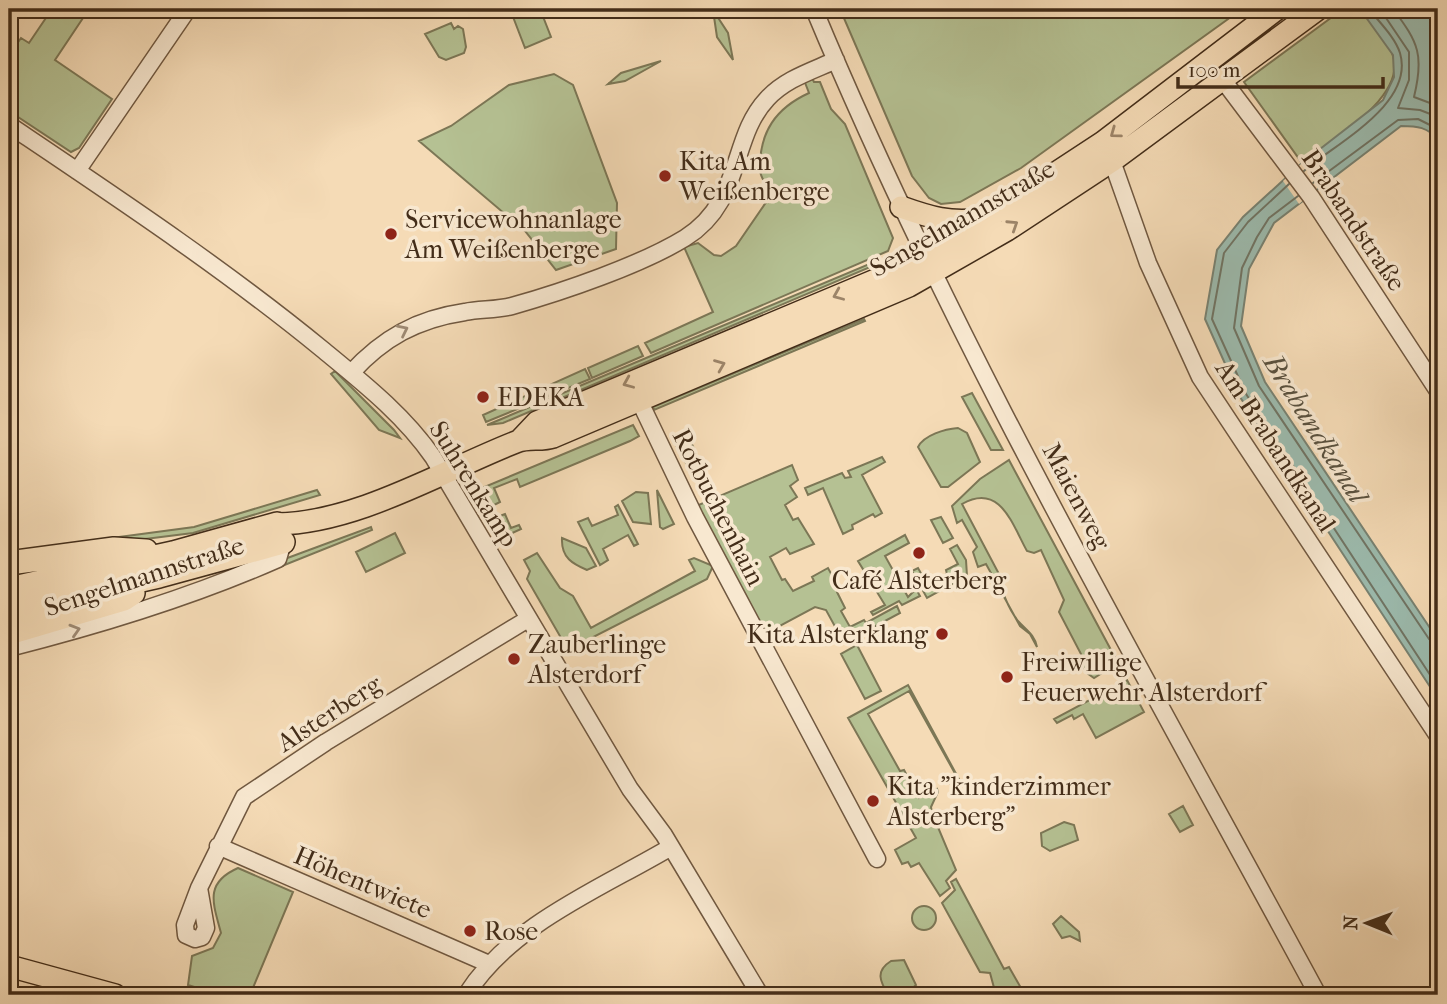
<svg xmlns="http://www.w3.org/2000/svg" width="1447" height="1004" font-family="'IM FELL French Canon',serif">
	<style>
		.green { fill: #b5c193; stroke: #7c7756; stroke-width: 2 }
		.water { fill: #9cbbae; stroke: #788272; stroke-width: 2 }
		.pier { fill: #f5dbb6 }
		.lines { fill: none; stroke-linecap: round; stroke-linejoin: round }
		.shore { stroke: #707464; stroke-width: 2 }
		.minor-casing { stroke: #705840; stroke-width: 19 }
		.major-casing { stroke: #432d19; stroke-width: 24 }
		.highway-casing { stroke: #432d19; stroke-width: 26 }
		.minor { stroke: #f8e8d0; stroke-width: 16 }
		.major { stroke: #f5dbb6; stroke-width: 21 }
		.highway { stroke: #f5dbb6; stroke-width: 23 }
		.oneway { stroke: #9c8468 }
		.oneway2 { stroke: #9e8a74 }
		.poi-dot { fill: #8f2418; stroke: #f8e8d0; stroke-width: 2.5 }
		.labels { text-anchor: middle; stroke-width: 7; stroke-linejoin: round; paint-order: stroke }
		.poi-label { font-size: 26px; fill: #432d19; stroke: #f8e8d0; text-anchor: start }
		.street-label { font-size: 26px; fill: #432d19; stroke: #f8e8d0 }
		.water-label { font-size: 28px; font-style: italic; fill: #59503e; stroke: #f8e8d0 }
	</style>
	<rect width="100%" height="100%" fill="#f5dbb6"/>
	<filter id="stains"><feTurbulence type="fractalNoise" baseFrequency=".00286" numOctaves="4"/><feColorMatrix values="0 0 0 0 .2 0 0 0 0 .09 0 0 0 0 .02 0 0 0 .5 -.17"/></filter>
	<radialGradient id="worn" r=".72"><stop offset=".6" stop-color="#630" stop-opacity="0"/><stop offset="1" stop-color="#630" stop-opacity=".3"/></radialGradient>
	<!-- green -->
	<path class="green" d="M52,9H89L55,60L112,99L79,148L71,152L9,111V55L21,38L29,43Z
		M510,9H540L551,37L525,48Z
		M840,9H1242L1021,168L960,202L941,204L929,198L912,176Z
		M1343,9H1360C1370,22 1385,37 1392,53C1410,95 1331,141 1302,163L1244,82Z
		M713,10L728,33L733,60L717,37Z
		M451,23L454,29L458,26L463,29L466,47L464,53L446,60L439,57L425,34Z
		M661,61L625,81L608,84L621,73Z
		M554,74L573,85L617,203L616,249L556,270L525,231L419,141L451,126L509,85Z
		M812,78L814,82H820L831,109L845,124L893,238L888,251L651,353L645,343L713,312L684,247L698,243L714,255L721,256L736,246L771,195C768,186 760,178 760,170C759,132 776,108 809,93L804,80Z
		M874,262L875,265L503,423L487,425Z
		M864,319L865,321L654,410L653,407Z
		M638,346L643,356L592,378L588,368Z
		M585,369L590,379L486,422L483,415Z
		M335,371L394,430L400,438L379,430L331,374Z
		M972,393L1003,450H991L962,397Z
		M633,425L639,436L630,441L520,487L517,479L494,488L500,502L490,507L494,518L505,514L511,528L519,525L521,529L510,534L505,545L477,499L482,488Z
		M958,428L967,433L980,462L948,487H941L918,447C924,435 945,429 958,428Z
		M681,433C690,438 696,449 696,460L687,465L672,438Z
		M882,457L885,462L862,475L882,513L875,517L873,514L852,525L853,529L843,534L823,488L808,495L805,488L842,473L845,478L851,477L848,471Z
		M1009,460L1118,663L1094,678L1084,671L1081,654L1059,612L1064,600L1041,550L1034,553L1027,551C1012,524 1000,482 962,504L999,574C1000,588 1008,608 1018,621C1026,630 1035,635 1037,647L1030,634L1020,626L986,564L978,567L973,552L977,547L962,520L957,523L952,506L980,479Z
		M792,465L798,480L790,486L797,497L785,505L793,520L798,518L814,544L790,554L786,548L770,557L782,580L785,579L793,591L814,581L812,577L828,568L840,590L837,592L845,608L841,611L850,627L864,620L866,623L897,606L900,613L844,643L826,610L815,607L763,635L694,507Z
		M317,490L320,495L193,533L73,548L14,551L194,527Z
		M657,490L674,524L663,529L660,527Z
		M636,492L648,493L651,524L633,522L622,501Z
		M618,505L638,544L634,546L628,535L603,549L608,560L600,565L578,522L588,518L592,526L618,515L615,507Z
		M941,517L953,538L943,543L931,520Z
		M371,527L372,530L282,566V560Z
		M395,533L405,553L366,572L356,552Z
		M905,535L909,543L885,556L908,597L916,589L920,596L902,605L899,601L873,615L871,612L885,605L858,561Z
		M562,538L586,548L596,566L587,570C573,564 561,558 562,538Z
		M957,545L966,560L967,576L927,598L912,571L918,568L927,584L947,574L946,570L958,564L950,549Z
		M537,553L560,588L573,596L591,628L695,571L689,560L694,558L713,566L707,579L568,650L527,579L530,571L524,560Z
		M857,645L881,691L865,699L841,654Z
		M1127,680L1144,712L1096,738L1083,714L1074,719L1072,715L1057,723L1054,719Z
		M908,685L960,781L952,785L948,782L957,777L909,691L868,714L900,771L904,770L919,798L937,789L938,792L931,807L932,813L956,870L946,881L950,888L940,896L919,863L911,867L908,862L902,864L895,850L916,838L848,718Z
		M1183,806L1193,825L1180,832L1169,814Z
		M1064,822L1074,825L1078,840L1050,851L1042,846L1041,833Z
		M238,868L293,892L250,995H220L188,985L192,956L213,948L221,933C213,903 204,883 238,868Z
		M956,879L1004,969L1009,967L1025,995H996L990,973L980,972L942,903L955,890L951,882Z
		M912 918a12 12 0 1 1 24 0a12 12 0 1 1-24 0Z
		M1061,916L1079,932L1080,941L1070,936L1062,938L1053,924Z
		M904,960L916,985L905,995H888C880,981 875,971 891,961Z"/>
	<!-- water -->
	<path class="water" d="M1360,9H1438V140C1428,127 1417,126 1401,126L1274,223L1249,269L1241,326L1265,382L1438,640V699L1240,397L1205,319L1217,250L1243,217L1302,163L1383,100L1394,77L1393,55Z"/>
	<!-- pier -->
	<path class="pier" d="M1302,163L1320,186L1299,204L1283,181Z"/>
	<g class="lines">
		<!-- shore -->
		<path class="shore" d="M1380,9L1409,52V80L1398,108L1420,110L1438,117
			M1393,9C1419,43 1424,56 1414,97L1438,106
			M1304,171C1336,143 1415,104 1400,53C1395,37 1379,22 1369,9
			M1313,183L1398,120L1418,119L1438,129
			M1289,184L1248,222L1224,253L1212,319L1246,394L1438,687
			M1298,196L1269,218L1257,237L1242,268L1234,328L1259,386L1429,639L1438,643"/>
		<defs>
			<path id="minor" d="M814,9C956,350 1143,671 1318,995
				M1223,80L1311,197L1438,391
				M9,125C116,197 223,268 322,349C362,382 403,414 433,457L630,789L664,835L760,995
				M1112,161L1148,263L1200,377L1438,736
				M77,171L188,9
				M351,373C383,338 417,319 465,312C480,309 497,310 512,306C562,292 641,265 685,238C743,202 730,138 767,99C785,79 812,71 836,60
				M638,398L695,517L877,859
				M9,648C100,625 192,597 278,559L283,542
				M218,846L489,964
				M199,888L206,928L202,937L195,939L186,935L185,925L199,888L244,797L326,742L528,619
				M466,995C511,924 600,889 671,847"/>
			<path id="major" d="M901,207C929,217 951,224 981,219
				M520,440L537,422L878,279L955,239L1103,142L1277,9
				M277,524C357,523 442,471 516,442C528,437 541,441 553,437L909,286L1007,230L1112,161L1318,9
				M9,966L115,995"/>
			<path id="highway" d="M9,563L114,549L146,551
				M9,589L173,553L277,524
				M9,610L159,576L283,542
				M9,633L124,599L133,593"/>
		</defs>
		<!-- minor casing -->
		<use href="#minor" class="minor-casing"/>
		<!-- major casing -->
		<use href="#major" class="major-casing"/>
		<!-- highway casing -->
		<use href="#highway" class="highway-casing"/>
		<!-- minor -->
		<use href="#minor" class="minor"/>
		<!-- major -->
		<use href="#major" class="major"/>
		<!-- highway -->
		<use href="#highway" class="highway"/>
	</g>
	<!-- one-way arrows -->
	<defs><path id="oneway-chevron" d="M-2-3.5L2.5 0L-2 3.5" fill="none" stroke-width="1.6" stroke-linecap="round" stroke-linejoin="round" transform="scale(1.75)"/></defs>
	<g class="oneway">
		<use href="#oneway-chevron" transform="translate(1115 133) rotate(144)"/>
		<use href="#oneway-chevron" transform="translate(1013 225) rotate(-33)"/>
		<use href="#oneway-chevron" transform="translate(838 295) rotate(157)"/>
		<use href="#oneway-chevron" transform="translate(720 365) rotate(-22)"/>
		<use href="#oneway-chevron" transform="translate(628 383) rotate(157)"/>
	</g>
	<g class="oneway2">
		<use href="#oneway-chevron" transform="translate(403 330) rotate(-26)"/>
		<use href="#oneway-chevron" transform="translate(75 630) rotate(-17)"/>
	</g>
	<!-- markers -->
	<g class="poi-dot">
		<circle cx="665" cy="176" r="7"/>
		<circle cx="391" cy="234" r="7"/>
		<circle cx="483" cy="397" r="7"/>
		<circle cx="919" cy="553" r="7"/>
		<circle cx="942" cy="634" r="7"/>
		<circle cx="514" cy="659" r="7"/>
		<circle cx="1007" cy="677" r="7"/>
		<circle cx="873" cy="801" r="7"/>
		<circle cx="470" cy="931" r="7"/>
	</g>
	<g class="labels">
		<!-- poi labels -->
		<g class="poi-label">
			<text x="679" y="170">Kita Am<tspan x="679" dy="30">Weißenberge</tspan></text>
			<text x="405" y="228">Servicewohnanlage<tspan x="405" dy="30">Am Weißenberge</tspan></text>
			<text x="497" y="406">EDEKA</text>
			<text x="919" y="589" text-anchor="middle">Café Alsterberg</text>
			<text x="928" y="643" text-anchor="end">Kita Alsterklang</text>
			<text x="528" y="653">Zauberlinge<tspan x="528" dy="30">Alsterdorf</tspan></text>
			<text x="1021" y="671">Freiwillige<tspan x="1021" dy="30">Feuerwehr Alsterdorf</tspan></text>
			<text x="887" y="795">Kita "kinderzimmer<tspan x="887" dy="30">Alsterberg"</tspan></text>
			<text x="484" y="940">Rose</text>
		</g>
		<!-- street labels -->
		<g class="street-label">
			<text transform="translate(962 218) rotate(-30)" y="9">Sengelmannstraße</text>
			<text transform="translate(1354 220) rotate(56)" y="9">Brabandstraße</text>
			<text transform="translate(1276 446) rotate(57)" y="9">Am Brabandkanal</text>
			<text transform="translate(474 484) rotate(58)" y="9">Suhrenkamp</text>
			<text transform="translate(1077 496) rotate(62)" y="9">Maienweg</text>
			<text transform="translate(719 507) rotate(63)" y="9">Rotbuchenhain</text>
			<text transform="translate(144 576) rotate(-18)" y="9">Sengelmannstraße</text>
			<text transform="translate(329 713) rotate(-33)" y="9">Alsterberg</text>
			<text transform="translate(363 882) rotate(23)" y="9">Höhentwiete</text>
		</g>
		<!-- water labels -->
		<g class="water-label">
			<text transform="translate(1316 428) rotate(58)" y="10">Brabandkanal</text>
		</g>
	</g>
	<!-- margin -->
	<rect width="1447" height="1004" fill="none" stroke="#f5dbb6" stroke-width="35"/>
	<rect x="10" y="10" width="1426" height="983" fill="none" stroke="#432d19" stroke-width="3.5"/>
	<rect x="18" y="18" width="1412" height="969" fill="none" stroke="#432d19" stroke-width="2"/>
	<!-- north arrow -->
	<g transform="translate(1367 923) rotate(271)" stroke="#f8e8d0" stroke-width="5" paint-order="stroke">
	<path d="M0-5L12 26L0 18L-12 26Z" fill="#432d19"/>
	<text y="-10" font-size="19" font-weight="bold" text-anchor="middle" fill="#432d19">N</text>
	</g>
	<!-- scale -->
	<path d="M1178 77v10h205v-10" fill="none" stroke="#432d19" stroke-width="3.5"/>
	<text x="1188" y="77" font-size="21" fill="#432d19" stroke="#f8e8d0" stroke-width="5" paint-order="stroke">100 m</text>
	<rect width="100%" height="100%" filter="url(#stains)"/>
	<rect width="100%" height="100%" fill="url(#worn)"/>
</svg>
